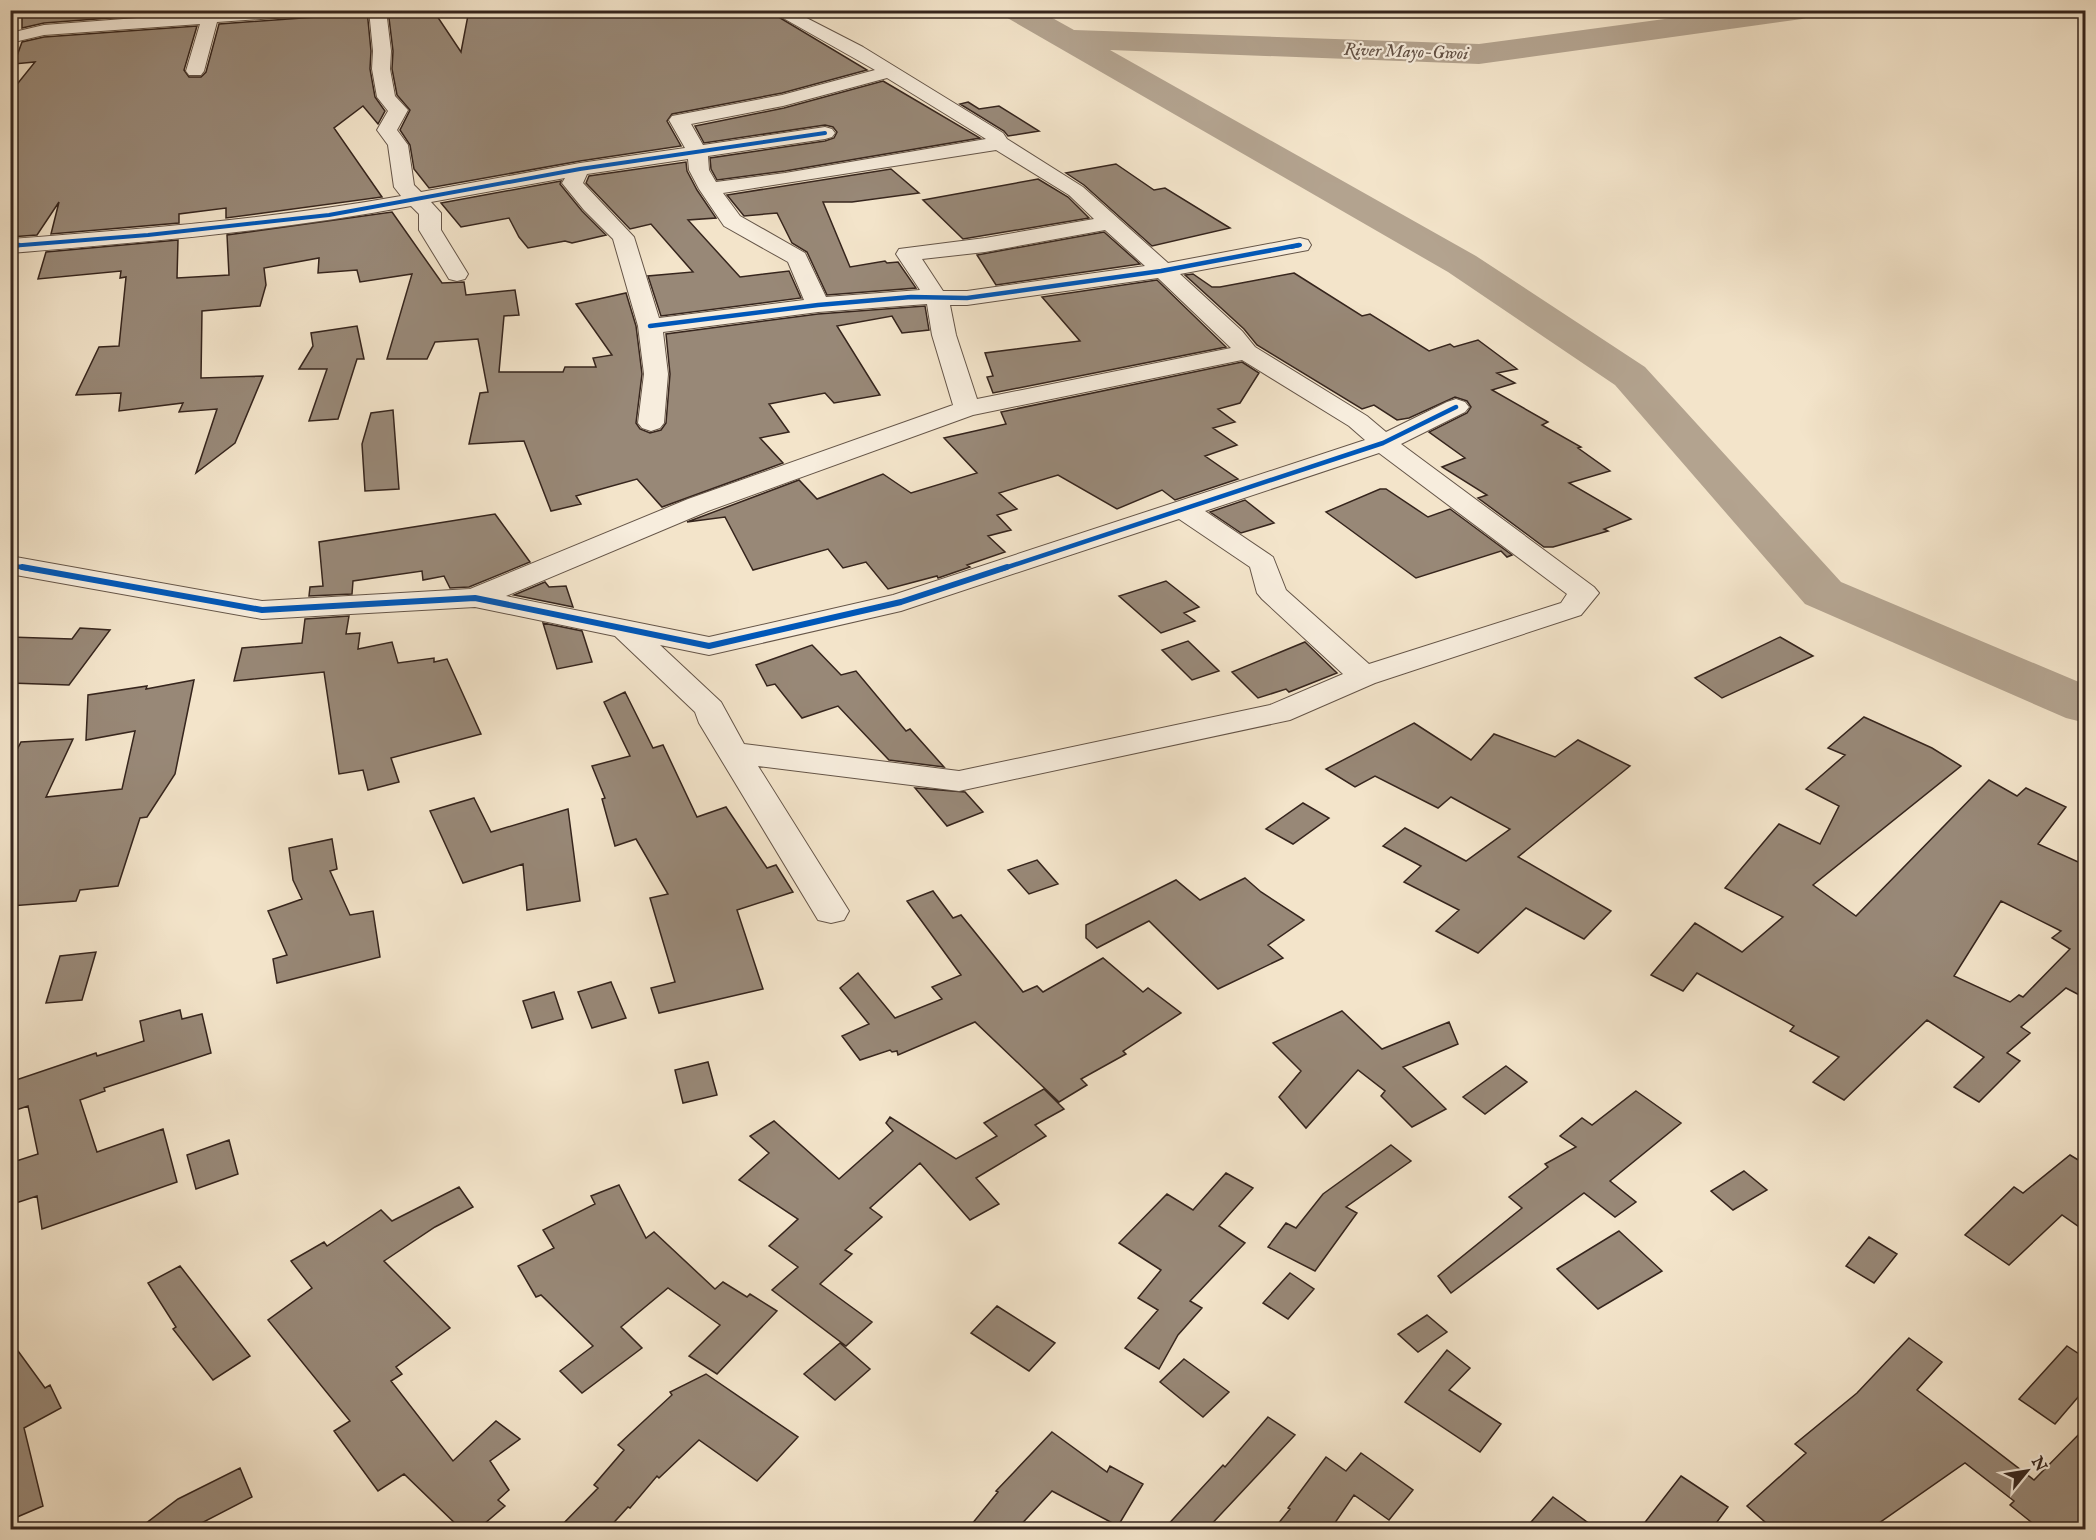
<svg xmlns="http://www.w3.org/2000/svg" width="2096" height="1540" font-family="'IM FELL English',serif">
	<style>
		.lines { fill: none; stroke-linecap: round; stroke-linejoin: round }
		.river { fill: #b3a38f; fill-rule: evenodd }
		.building { fill: #988877; stroke: #36251d; stroke-width: 1.5; fill-rule: evenodd }
		.street-casing { stroke: #655548; stroke-width: 2 }
		.street { fill: #f7eddd; fill-rule: evenodd }
		.cycleway-far2-casing { stroke: #f7eddd; stroke-width: 6 }
		.cycleway-far1-casing { stroke: #f7eddd; stroke-width: 8 }
		.cycleway-casing { stroke: #f7eddd; stroke-width: 10 }
		.cycleway-far2 { stroke: #0057b8; stroke-width: 4 }
		.cycleway-far1 { stroke: #0057b8; stroke-width: 4.5 }
		.cycleway { stroke: #0057b8; stroke-width: 6 }
		.labels { text-anchor: middle; stroke-width: 4.5; stroke-linejoin: round; paint-order: stroke }
		.far-water-label { font-size: 18px; font-style: italic; fill: #625145; stroke: #f7eddd }
	</style>
	<rect width="100%" height="100%" fill="#f3e4ca"/>
	<filter id="stains"><feTurbulence type="fractalNoise" baseFrequency=".00333" numOctaves="4"/><feColorMatrix values="0 0 0 0 .2 0 0 0 0 .09 0 0 0 0 .02 0 0 0 .5 -.17"/></filter>
	<radialGradient id="worn" r=".72"><stop offset=".6" stop-color="#630" stop-opacity="0"/><stop offset="1" stop-color="#630" stop-opacity=".3"/></radialGradient>
	<g class="lines">
		<!-- river -->
		<path class="river" d="M1000,10H1038L1074,30L1479,44L1731,10H1817L1813,16L1802,19L1479,64L1110,50L1476,256L1645,367L1841,582L2086,685V723L2066,718L1805,604L1615,385L1448,272L1004,16Z"/>
	</g>
	<!-- building -->
	<path class="building" d="M45,10H201V11L44,23L22,28V14Z
		M361,10H367L371,51L370,69L375,97L385,111L378,124L363,106L334,128L382,197L226,218V208L179,214V223L51,234L59,202L37,235L10,237V93L35,62L14,64L22,42L44,37L197,26L184,70L189,77H201L206,72L219,24L316,17Z
		M388,10H433L461,52L469,10H767L867,70L782,93L672,114L667,121L681,146L580,161L429,188L414,169L410,145L400,130L410,110L397,95L392,69L393,51Z
		M883,81L980,138L785,171L717,180L711,169L710,158L825,141L834,138L837,132L833,127L825,125L704,143L695,126L784,108Z
		M968,102L979,109L999,106L1039,131L1008,136L1004,131L960,104Z
		M686,162L687,171L697,190L716,218L688,220L740,277L789,271L801,298L661,316L648,276L693,272L651,224L630,229L586,183L589,176Z
		M1116,164L1154,190L1165,188L1230,228L1152,246L1084,185L1066,173Z
		M891,169L919,193L852,202H823L850,267L885,261L887,263L898,262L916,288L827,295L807,252L792,243L777,213L744,216L727,195Z
		M1038,179L1068,197L1089,218L963,239L923,200Z
		M561,181L560,184L582,211L606,235L572,243L565,241L528,248L519,237L509,218L461,227L441,203Z
		M392,212L442,283L464,282L466,295L515,290L519,315L504,316L499,372H563L565,367H596L593,358L612,355L576,304L626,293L636,326L642,374L636,423L640,429L650,433L661,430L666,423L670,374L666,334L818,314L925,306L929,330L902,333L892,316L837,326L880,395L834,403L825,393L769,404L789,432L760,438L783,463L662,507L637,479L576,496L581,504L551,511L524,441L469,444L480,393L488,392L478,339L435,342L427,359H387L412,274L360,282L357,270L318,273L319,258L264,268L266,285L260,306L202,311L201,378L263,376L235,443L196,473L217,409L179,412L183,403L119,411L121,393L76,395L99,347L119,346L126,277L120,278L121,271L38,279L46,252L178,240L177,278L229,275L227,235Z
		M1104,232L1140,264L996,285L977,255Z
		M1294,273L1362,316L1370,314L1429,351L1450,344L1454,347L1478,340L1517,369L1497,373L1515,383L1492,390L1548,422L1542,425L1581,447L1578,448L1610,471L1569,483L1631,519L1604,529L1608,531L1553,547H1544L1478,498L1487,495L1442,467L1465,458L1429,432L1467,413L1471,407L1467,401L1455,397L1409,418L1397,420L1374,405L1362,409L1257,345L1244,329L1185,275L1193,274L1212,287H1220Z
		M1157,280L1226,347L993,393L987,377L993,376L985,353L1080,341L1042,297Z
		M357,326L364,359H357L338,419L309,421L327,369H299L313,346L311,333Z
		M1242,362L1259,373L1240,403L1218,409L1235,422L1213,428L1237,445L1205,456L1238,479L1175,500L1162,490L1117,509L1058,475L999,493L1017,509L997,515L1011,530L988,536L1005,552L967,565L970,567L938,578L937,576L888,589L866,562L843,568L828,549L753,570L725,517L687,522L799,480L817,499L883,474L911,493L977,473L944,438L1006,424L1001,412Z
		M393,410L399,489L365,491L362,444L371,413Z
		M1380,489H1386L1428,517L1450,509L1512,555L1507,557L1501,551L1416,578L1326,512Z
		M1245,500L1274,523L1241,533L1210,512Z
		M495,514L530,562L469,587L450,588L444,576L423,580L422,571L353,581L352,594L309,596L310,587L323,586L319,542Z
		M1166,581L1199,607L1184,613L1195,621L1161,633L1119,596Z
		M545,582L549,587L566,586L573,607L514,595Z
		M349,616L346,634L360,633L358,649L392,642L398,663L434,658V662L447,659L481,734L391,758L399,782L368,790L363,770L339,774L324,672L234,681L242,648L302,643L305,619Z
		M543,623L582,631L592,662L557,669Z
		M80,628L110,630L69,685L10,683V637L72,639Z
		M1780,637L1813,656L1722,698L1695,678Z
		M1188,641L1219,671L1192,680L1162,650Z
		M1305,642L1337,673L1289,692L1286,689L1258,698L1232,672Z
		M812,645L841,675L856,671L906,731L910,729L944,767L889,760L838,706L802,718L775,684L767,686L756,665Z
		M194,680L175,774L147,817L140,818L118,886L80,890L76,901L10,906V763L21,742L73,739L46,797L122,789L135,731L86,740L88,695L147,686L146,689Z
		M625,692L653,748L663,745L697,817L726,807L767,868L776,865L793,892L737,910L763,989L659,1013L651,988L675,982L650,898L668,894L636,839L615,846L602,799L605,798L592,766L630,756L604,702Z
		M1864,717L1932,748L1961,766L1813,885L1856,916L1989,780L2017,796L2026,788L2066,807L2038,844L2085,865V998L2066,988L2021,1027L2030,1033L2007,1053L2020,1061L1979,1102L1954,1087L1984,1057L1927,1020L1844,1100L1813,1082L1839,1057L1790,1031L1794,1026L1697,973L1683,991L1651,975L1695,923L1742,952L1783,917L1725,888L1779,824L1820,844L1839,806L1806,789L1845,755L1828,748ZM2001,901L2061,931L2052,938L2070,949L2023,997L2019,995L2010,1002L1954,976Z
		M1414,723L1471,760L1494,734L1555,757L1578,740L1630,766L1518,857L1611,911L1584,939L1526,908L1478,953L1436,931L1459,910L1404,882L1421,866L1383,846L1405,828L1466,861L1510,829L1451,797L1438,808L1375,776L1355,787L1326,769Z
		M915,788L965,792L983,812L947,826Z
		M474,798L491,832L568,809L580,901L527,910L523,864L463,883L430,811Z
		M1303,803L1329,818L1293,844L1266,829Z
		M332,839L337,869L330,871L350,915L373,911L380,957L277,983L273,959L287,955L268,911L302,899L293,880L289,848Z
		M1037,860L1058,884L1029,894L1008,870Z
		M1245,878L1261,892L1304,920L1268,945L1283,958L1218,989L1149,921L1097,948L1086,938V925L1176,880L1200,900Z
		M933,891L953,918L961,915L1023,992L1037,986L1043,992L1103,958L1143,992L1148,988L1181,1013L1123,1051L1126,1054L1081,1079L1087,1085L1059,1102L975,1022L898,1055L897,1051L892,1052L890,1050L860,1060L842,1036L869,1024L840,988L858,973L895,1018L942,999L932,987L961,975L907,901Z
		M96,952L82,1000L46,1003L60,956Z
		M611,982L626,1018L592,1028L578,992Z
		M554,992L563,1019L532,1028L523,1001Z
		M180,1010L182,1019L202,1014L211,1053L104,1088L105,1091L80,1100L97,1152L163,1129L177,1182L42,1229L37,1196L10,1205V1163L38,1154L28,1106L10,1112V1082L96,1053L97,1056L144,1041L140,1021Z
		M1342,1011L1382,1049L1449,1022L1458,1044L1403,1067L1446,1109L1412,1127L1381,1096L1385,1091L1358,1070L1306,1128L1279,1097L1301,1071L1273,1043Z
		M708,1062L717,1095L683,1103L675,1070Z
		M1506,1066L1527,1082L1485,1114L1463,1097Z
		M1044,1089L1064,1109L1035,1125L1046,1136L976,1178L999,1204L970,1220L920,1163L870,1208L882,1217L845,1250L852,1254L820,1284L872,1322L846,1346L772,1290L798,1267L769,1246L798,1219L739,1180L769,1153L750,1136L774,1121L839,1179L893,1131L886,1123L890,1117L956,1159L997,1136L984,1123Z
		M1636,1091L1681,1123L1610,1181L1636,1202L1615,1217L1584,1193L1451,1293L1438,1276L1522,1208L1509,1197L1548,1167L1545,1164L1576,1147L1560,1136L1582,1118L1592,1125Z
		M229,1140L238,1174L196,1189L187,1155Z
		M1391,1145L1411,1161L1346,1207L1357,1213L1315,1271L1268,1247L1286,1223L1296,1228L1323,1194Z
		M2070,1155L2085,1164V1231L2062,1215L2009,1265L1965,1235L2014,1187L2023,1193Z
		M1744,1171L1767,1190L1733,1210L1711,1191Z
		M1226,1173L1253,1188L1219,1226L1245,1243L1190,1301L1202,1308L1178,1335L1159,1369L1125,1348L1158,1310L1138,1298L1161,1270L1119,1243L1167,1194L1193,1210Z
		M619,1185L646,1238L654,1232L715,1289L723,1282L747,1297L750,1294L777,1311L717,1374L689,1356L720,1325L668,1288L621,1327L642,1348L582,1393L560,1371L593,1346L541,1295L536,1297L518,1266L554,1248L543,1230L595,1204L591,1196Z
		M459,1187L473,1207L435,1227L384,1261L450,1328L396,1367L402,1374L391,1381L453,1461L496,1421L520,1439L490,1461L509,1490L498,1500L505,1506L477,1530H462L404,1474L378,1491L334,1431L350,1421L268,1320L312,1288L291,1261L324,1242L327,1246L381,1210L392,1221Z
		M1619,1231L1662,1271L1598,1309L1557,1269Z
		M1869,1237L1897,1254L1874,1283L1846,1266Z
		M180,1266L250,1356L213,1380L173,1329L176,1327L148,1283Z
		M1290,1273L1314,1289L1288,1319L1263,1303Z
		M997,1306L1055,1343L1029,1371L971,1333Z
		M1427,1315L1447,1332L1418,1352L1398,1334Z
		M1909,1338L1942,1362L1917,1390L2034,1480L2085,1428V1530H2041L2010,1505L2014,1501L1965,1463L1869,1530H1774L1747,1506L1806,1453L1795,1444L1857,1393Z
		M10,1340L45,1388L50,1385L61,1408L24,1428L43,1506L10,1520Z
		M840,1343L870,1369L835,1400L804,1374Z
		M2067,1346L2085,1358V1389L2055,1424L2019,1399Z
		M1447,1350L1470,1368L1449,1390L1501,1424L1480,1452L1405,1402Z
		M1184,1359L1229,1392L1203,1417L1160,1382Z
		M706,1374L798,1437L757,1481L699,1440L659,1478L657,1476L630,1508L628,1507L607,1530H557L598,1488L594,1485L624,1450L618,1445L672,1395L670,1392Z
		M1268,1417L1295,1435L1206,1530H1163L1223,1465L1225,1467Z
		M1052,1432L1107,1472L1110,1466L1143,1484L1118,1526L1052,1491L1016,1530H967L998,1492L996,1491Z
		M1361,1453L1413,1490L1389,1520L1354,1495L1330,1530H1273L1290,1509L1288,1508L1326,1457L1346,1471Z
		M240,1468L252,1497L188,1530H137L178,1499Z
		M1681,1476L1728,1507L1711,1530H1639Z
		M1553,1497L1598,1530H1524Z"/>
	<g class="lines">
		<defs>
			<path id="street" d="M203,10H324L316,15L217,22L204,71L201,75H189L186,71L200,24L44,35L10,43V33L44,25L203,13Z
				M369,10H386L391,51L390,69L395,96L408,110L397,130L408,145L414,185L421,192L580,163L685,148L669,120L672,116L782,95L875,70L769,10H791L863,47L1003,133L1007,139L1083,187L1168,263L1300,238L1308,240L1311,245L1308,250L1180,274L1242,331L1255,347L1367,416L1386,432L1447,402L1456,399L1465,402L1469,407L1465,412L1401,444L1594,587L1599,593L1581,615L1375,683L1290,720L959,791L758,766L849,911L844,920L831,923L818,920L699,723L695,712L615,636L475,607L262,619L10,574V556L262,601L470,589L688,499L953,405L932,335L927,304L818,312L663,332L668,374L664,423L660,428L651,431L642,428L638,423L644,374L638,326L613,239L584,210L562,183L565,178L431,202L441,213V230L468,274L465,279L457,281L449,279L446,274L419,230V214L411,206C279,231 145,242 10,253V239C141,229 272,219 401,196L394,187L388,145L377,130L388,111L377,97L372,69L373,51ZM887,78L986,139L785,173L716,182L709,170L708,156L825,139L832,137L835,133L832,129L825,127L703,145L691,124L783,106ZM996,150L1069,195L1094,219L985,238L899,249L896,254L920,290L826,297L805,253L740,216L723,193ZM688,159L689,170L699,189L724,226L788,262L804,300L659,318L634,237L583,183L587,174ZM1105,230L1145,266L967,291H943L922,259L985,252ZM1158,278L1231,348L977,399L956,335L950,305H967ZM1242,360L1349,426L1365,440L893,595L709,637L506,596L708,511L973,415ZM1379,453L1567,594L1561,603L1369,664L1286,590L1273,557L1205,511ZM1179,519L1250,567L1257,593L1262,599L1343,674L1270,705L959,771L744,744L721,702L660,645L709,655L901,611Z"/>
		</defs>
		<!-- street casing -->
		<use href="#street" class="street-casing"/>
		<!-- street -->
		<use href="#street" class="street"/>
		<defs>
			<path id="cycleway-far2" d="M10,246L148,235L329,215L580,169L825,133
				M1291,247L1300,245"/>
			<path id="cycleway-far1" d="M10,246L19,245
				M650,326L818,305L911,297L967,298L1161,271L1299,245
				M10,565L30,569
				M1002,569L1383,443L1456,407"/>
			<path id="cycleway" d="M22,567L262,610L475,598L709,646L901,602L1007,567"/>
		</defs>
		<!-- cycleway-far2 casing -->
		<use href="#cycleway-far2" class="cycleway-far2-casing"/>
		<!-- cycleway-far1 casing -->
		<use href="#cycleway-far1" class="cycleway-far1-casing"/>
		<!-- cycleway casing -->
		<use href="#cycleway" class="cycleway-casing"/>
		<!-- cycleway-far2 -->
		<use href="#cycleway-far2" class="cycleway-far2"/>
		<!-- cycleway-far1 -->
		<use href="#cycleway-far1" class="cycleway-far1"/>
		<!-- cycleway -->
		<use href="#cycleway" class="cycleway"/>
	</g>
	<g class="labels">
		<!-- far-water labels -->
		<g class="far-water-label">
			<text transform="translate(1406 51) rotate(2)" y="6">River Mayo-Gwoi</text>
		</g>
	</g>
	<!-- margin -->
	<rect width="2096" height="1540" fill="none" stroke="#f3e4ca" stroke-width="36"/>
	<rect x="12" y="12" width="2072" height="1516" fill="none" stroke="#36251d" stroke-width="3"/>
	<rect x="18" y="18" width="2060" height="1504" fill="none" stroke="#36251d" stroke-width="1.5"/>
	<!-- north arrow -->
	<g transform="translate(2027 1471) rotate(60)" stroke="#f7eddd" stroke-width="4.5" paint-order="stroke">
	<path d="M0-4.5L10 22L0 15L-10 22Z" fill="#36251d"/>
	<text y="-9" font-size="16" font-weight="bold" text-anchor="middle" fill="#36251d">N</text>
	</g>
	<rect width="100%" height="100%" filter="url(#stains)"/>
	<rect width="100%" height="100%" fill="url(#worn)"/>
</svg>
